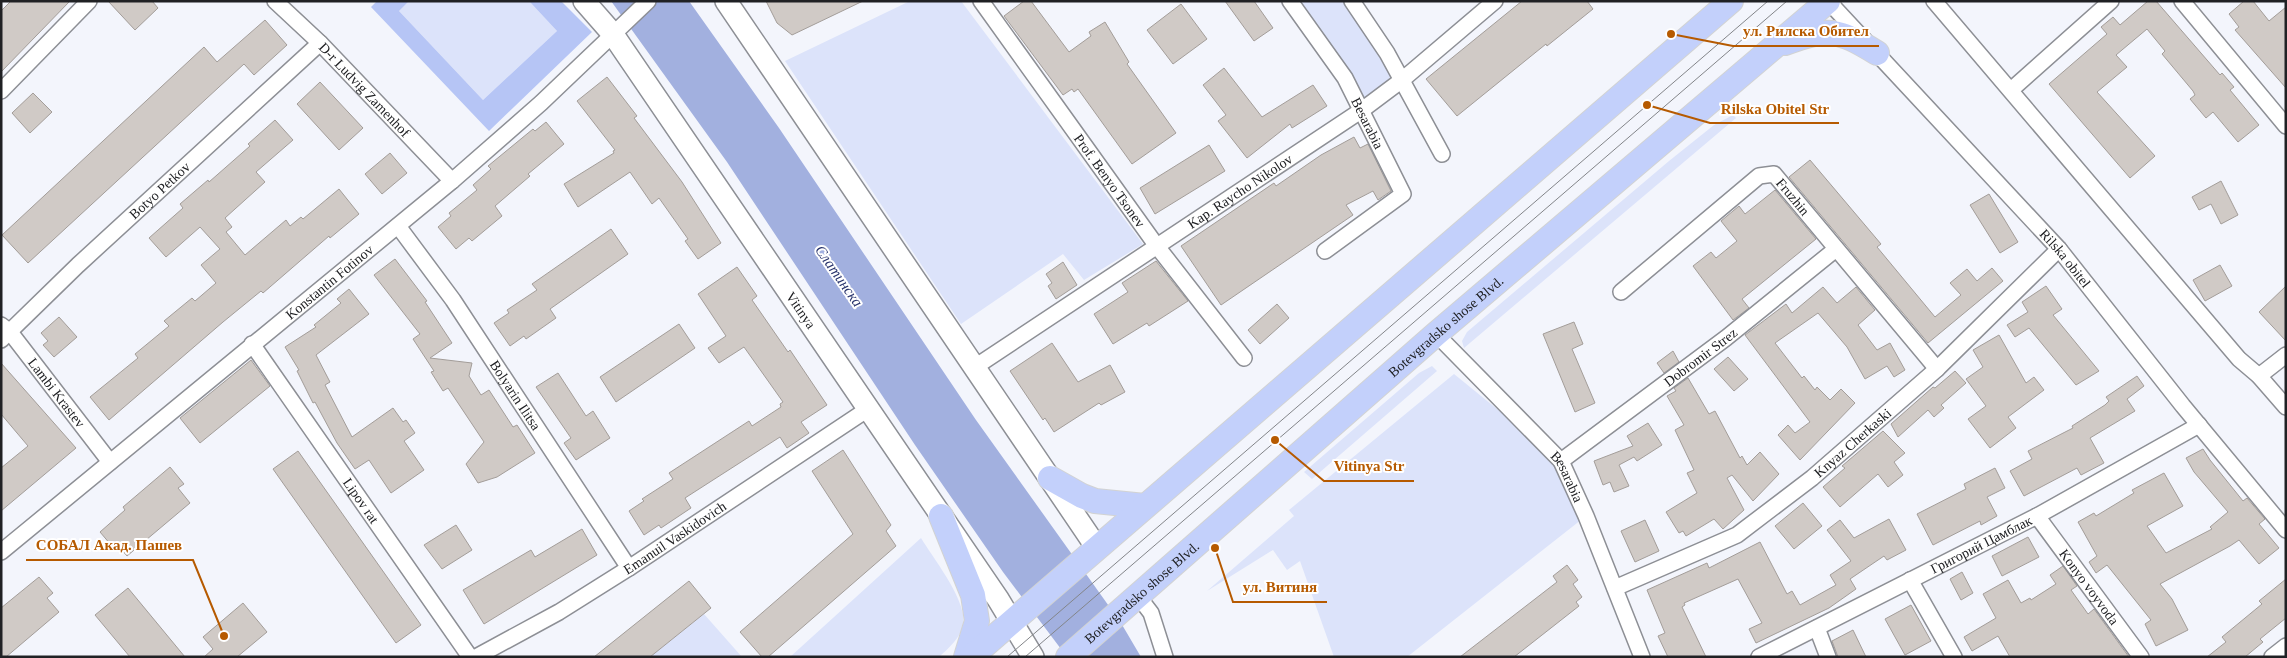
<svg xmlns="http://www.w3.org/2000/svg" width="2287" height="658" font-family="Georgia,serif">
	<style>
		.green { fill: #dce3fa }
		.forest { fill: #b6c5f5 }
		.water { fill: #a2b0df }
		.building { fill: #d0cac6; stroke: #a39d99 }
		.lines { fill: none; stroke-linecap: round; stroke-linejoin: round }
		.street-casing { stroke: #8d8f95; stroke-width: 18 }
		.secondary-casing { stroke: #8d8f95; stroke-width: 24 }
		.primary-casing { stroke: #d2d3d3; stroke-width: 26 }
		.street { stroke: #fff; stroke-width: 15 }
		.secondary { stroke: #fff; stroke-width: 21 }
		.primary { stroke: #c3d0fb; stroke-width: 24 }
		.tram { stroke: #838589; stroke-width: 1 }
		.labels { text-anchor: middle; stroke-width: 4; stroke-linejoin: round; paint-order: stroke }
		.street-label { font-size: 14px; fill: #202124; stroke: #fff }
		.water-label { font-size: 15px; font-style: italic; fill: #28336c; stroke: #fff }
		.leader { fill: none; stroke: #b65a00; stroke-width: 2 }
		.callout-dot { fill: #b65a00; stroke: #fff; stroke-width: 2 }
		.callout-label { font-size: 15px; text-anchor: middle; font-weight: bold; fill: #b65a00; stroke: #fff; stroke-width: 4; stroke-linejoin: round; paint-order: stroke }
	</style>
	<rect width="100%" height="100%" fill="#f3f5fc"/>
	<!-- green -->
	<path class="green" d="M409,1H529L557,31L483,100L399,11Z
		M910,1H961L1143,244L1084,280L1063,254L961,324L785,61Z
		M1290,1H1352L1402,80L1362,110Z
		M1733,115L1736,118L1464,348L1462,341L1467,332L1669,161L1714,125Z
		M1432,366L1437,371L1312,479L1304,472L1419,373Z
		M1454,374L1561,461L1586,516L1407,657H1334L1300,561L1287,570L1273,550L1207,591L1294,516L1289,510Z
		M921,538C933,558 969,603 963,626C960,638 948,649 939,657H790Z
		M704,614L742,657H650Z"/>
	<!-- forest -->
	<path class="forest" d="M377,1H409L399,11L483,100L557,31L529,1H561L592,32L489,131L371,7Z"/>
	<!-- water -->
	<path class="water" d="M611,1H689L779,128L976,420L1121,623L1141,657H1067L1003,572L915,445L727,162Z"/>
	<!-- building -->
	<path class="building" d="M11,1H70L1,72V11Z
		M108,1H152L158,8L135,30Z
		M766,1H863L792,35L777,23Z
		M1024,1H1031L1069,52L1091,36L1089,32L1105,22L1129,62L1127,64L1176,133L1132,164L1078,89L1074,92L1072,89L1063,95L1004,16Z
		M1225,1H1254L1273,28L1254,41Z
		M1522,1H1587L1593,9L1547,46L1546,44L1457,116L1426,79Z
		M2148,1H2156L2220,75L2222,73L2234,87L2230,90L2259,125L2238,142L2213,112L2206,118L2190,99L2195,95L2193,91L2162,54L2165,51L2147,29L2116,55L2127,67L2097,92L2155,156L2130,178L2049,84L2107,34L2101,27L2113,17L2120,25Z
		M2244,1H2253L2269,21L2286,7V88L2235,30L2239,27L2229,14Z
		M1181,4L1207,39L1173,64L1147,30Z
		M265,20L287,45L254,75L244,64L28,263L2,235L204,47L217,62Z
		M1224,68L1262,117L1313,85L1327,106L1292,128L1290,124L1247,158L1218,121L1226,115L1203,85Z
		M607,77L637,116L634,118L682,182L721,243L698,259L685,241L688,239L659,198L652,204L630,172L578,207L564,184L614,153L613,151L615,150L577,101Z
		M320,82L363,128L339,150L297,104Z
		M33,93L52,112L30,133L12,113Z
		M275,120L293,140L256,172L265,182L225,218L232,227L226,232L245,255L286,220L290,226L301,217L303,219L339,189L359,214L330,238L329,236L263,293L261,291L223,322L109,420L90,397L138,358L135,354L169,326L164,321L192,298L195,301L216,283L201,265L220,249L200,227L166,257L149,238L183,208L180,204L208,180L209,182L250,146L248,144Z
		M546,122L564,144L528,174L530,176L495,206L502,216L472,241L469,238L456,249L438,227L451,216L449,213L477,190L473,185L491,169L488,166L533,129L535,131Z
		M1354,137L1360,148L1368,144L1391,191L1378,200L1373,191L1346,205L1353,215L1221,305L1181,246L1274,183L1276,186L1321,155Z
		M1209,145L1225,171L1155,214L1140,188Z
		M390,153L407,173L382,194L365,174Z
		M1810,160L1881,244L1877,247L1935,317L1961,295L1950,283L1967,269L1977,281L1992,268L2003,281L1928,343L1789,177Z
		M2221,181L2238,215L2221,224L2211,204L2199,210L2192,197Z
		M1775,190L1816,239L1742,299L1749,308L1733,320L1693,266L1711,252L1716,258L1737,241L1721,221L1739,206L1745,214Z
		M1989,194L2018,242L2000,253L1970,205Z
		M611,229L628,254L550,309L556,318L526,339L524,336L510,346L494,323L509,313L507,310L537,290L532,284Z
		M395,259L427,301L425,302L452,343L430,358L472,363L469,376L481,395L489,390L513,427L517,425L535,453L497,477L478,483L466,464L484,442L448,388L443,391L431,372L434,371L413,339L420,334L374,275Z
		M1156,261L1188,301L1149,326L1147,323L1113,344L1094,314L1128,292L1122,283Z
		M1063,262L1077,285L1056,299L1048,286L1052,283L1046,274Z
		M2220,265L2232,286L2205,301L2193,280Z
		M737,267L757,296L752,300L788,352L790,350L827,405L801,422L809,433L787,448L780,437L685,498L691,508L661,528L659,525L644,535L629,511L644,501L642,499L673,479L669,473L749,421L752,426L781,407L780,404L783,402L744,347L719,363L708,348L726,336L698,294Z
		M2046,286L2062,309L2053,315L2099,371L2076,385L2029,328L2015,337L2007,325L2028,312L2022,302Z
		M2286,286V341L2259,312Z
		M1823,287L1837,303L1856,287L1875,310L1858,325L1877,350L1890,343L1905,370L1894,377L1887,366L1865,379L1847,347L1818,313L1775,343L1802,378L1804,376L1815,390L1817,387L1830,400L1841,389L1855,403L1800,460L1778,435L1788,425L1795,433L1810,422L1745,335L1786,304L1792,313Z
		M349,289L369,314L316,355L330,382L325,385L352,437L393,408L403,422L406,420L415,433L404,441L424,470L391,493L369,460L355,469L337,443L315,402L313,403L297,371L299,370L285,347L316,327L314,325L341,303L337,299Z
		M1277,304L1289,318L1260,344L1248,330Z
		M59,317L77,337L54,357L43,345L48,341L41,333Z
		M1574,322L1583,344L1572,349L1595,403L1575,412L1543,334Z
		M679,324L695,348L616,402L600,377Z
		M1999,335L2026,383L2034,377L2044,390L2008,417L2016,428L1990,448L1968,419L1986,406L1966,379L1983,367L1973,350Z
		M1052,343L1078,382L1110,365L1125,392L1101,405L1099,403L1054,432L1045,418L1043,420L1010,371Z
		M1673,351L1679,362L1664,373L1657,363Z
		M1728,357L1748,379L1734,391L1714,369Z
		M251,360L270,386L200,443L180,418Z
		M1,363L76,448L1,511V468L28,446L1,414Z
		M1955,371L1966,383L1941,405L1944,408L1934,417L1928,410L1898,437L1891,424L1933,387L1935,388Z
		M558,373L586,416L593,411L610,438L576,460L564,443L571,438L536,387Z
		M2137,376L2144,386L2127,399L2135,411L2090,438L2104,463L2081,475L2077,468L2024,496L2010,471L2032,459L2028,451L2073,428L2072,426L2105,405L2109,401L2106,397Z
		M1688,378L1709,414L1715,411L1740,458L1742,456L1747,465L1760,452L1779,474L1753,501L1732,475L1727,478L1744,510L1723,529L1714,519L1686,536L1683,531L1679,533L1666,512L1697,493L1687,473L1694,470L1675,430L1684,425L1667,396L1676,391L1674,388Z
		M1648,423L1662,445L1637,461L1634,457L1619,465L1629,486L1614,492L1610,482L1603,485L1594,461L1633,446L1627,436Z
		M1883,431L1905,453L1894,462L1903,475L1888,487L1878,474L1840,507L1823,487L1845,468L1842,466Z
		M2203,449L2210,460L2243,501L2247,498L2265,519L2259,524L2279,548L2259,564L2239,540L2230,546L2160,584L2172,599L2188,630L2156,646L2145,624L2151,620L2107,565L2096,573L2089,562L2097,556L2078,522L2094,513L2096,516L2134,493L2132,490L2164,473L2183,506L2147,526L2166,553L2212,529L2210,527L2228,512L2194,472L2186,458Z
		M843,450L891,525L886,531L896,546L768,657H762L740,632L853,534L812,471Z
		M298,451L421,625L396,643L273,469Z
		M170,467L184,484L178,488L190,503L127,556L115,542L111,545L100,532L125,510L123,507Z
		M1995,468L2005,488L1987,497L1997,516L1981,525L1980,521L1933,545L1917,514L1966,489L1964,484Z
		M1803,503L1822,526L1794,549L1775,526Z
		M1889,519L1906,550L1887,560L1884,556L1850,579L1856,589L1829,608L1756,643L1749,629L1762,623L1738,579L1684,603L1685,605L1682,607L1706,657H1668L1658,636L1665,633L1647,590L1707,563L1709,568L1760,542L1787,594L1792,591L1800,605L1836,585L1830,575L1851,561L1827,530L1840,520L1854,538Z
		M1645,520L1659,551L1635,562L1621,531Z
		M456,525L472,550L442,569L424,545Z
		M582,529L597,555L484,624L463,590L531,550L535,557Z
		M2028,537L2039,557L2002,576L1992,556Z
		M1567,565L1578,580L1573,584L1582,597L1576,602L1579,606L1514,657H1460L1557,582L1553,576Z
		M2063,566L2077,586L2071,590L2088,614L2094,609L2129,657H2010L1998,636L1972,651L1964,637L1996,618L1983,594L2008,580L2021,603L2030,598L2031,600L2056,584L2050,575Z
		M1962,572L1973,593L1961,600L1950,579Z
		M39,577L53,593L47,598L59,612L6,657H1V608Z
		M2286,579V618L2260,639L2263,642L2245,657H2207L2226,642L2222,637L2262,604L2259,601Z
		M689,581L711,608L650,657H594Z
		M128,588L185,657H130L95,615Z
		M243,603L267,632L237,657H204L213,649L203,637Z
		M1911,605L1931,641L1905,655L1885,619Z
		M1853,630L1866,657H1838L1832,641Z"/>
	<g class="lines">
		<defs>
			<g id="street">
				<path id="s1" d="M275,1L320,43L452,181"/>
				<path id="s2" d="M981,1L1156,245L1244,358"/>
				<path id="s3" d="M1290,1L1345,78L1403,194L1325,251"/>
				<path d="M1352,1L1387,53L1442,154"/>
				<path id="s4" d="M1828,1L2059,249L2183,406L2286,530"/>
				<path d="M1934,1L2239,359L2259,376L2286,407"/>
				<path d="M2182,1L2286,126"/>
				<path d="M2011,90L2111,1"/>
				<path d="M1,91L89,1"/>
				<path id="s5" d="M398,226L453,300L629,568"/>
				<path id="s6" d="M1621,292L1759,176L1774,174L1937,369"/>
				<path id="s7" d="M1,325L10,332L110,462"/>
				<path id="s8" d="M1436,334L1561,461L1586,516L1642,657"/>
				<path id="s9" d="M1,340L78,265L320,43"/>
				<path id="s10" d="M252,344L470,657"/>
				<path id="s11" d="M975,367L1362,110L1402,80L1495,1"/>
				<path d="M2259,376L2286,355"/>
				<path id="s12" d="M1561,461L1726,338L1836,249"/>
				<path id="s13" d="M2037,516L2141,657"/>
				<path id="s14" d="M1,552L452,181L541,103L648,1"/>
				<path d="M1910,580L1954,657"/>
				<path id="s15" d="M1615,588L1737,535L1812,478L1937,369L2059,249"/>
				<path d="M1138,596L1151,613L1165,657"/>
				<path d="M1817,628L1828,657"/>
				<path id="s16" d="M476,657L559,612L629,568L868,409"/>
				<path id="s17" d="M1759,657L2037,516L2199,425"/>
				<path d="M2272,657L2286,646"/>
			</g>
			<g id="secondary">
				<path id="s18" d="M584,1L612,33L998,599L1033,657"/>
				<path d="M726,1L1097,548"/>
			</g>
			<g id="primary">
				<path d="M1785,43C1828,27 1838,29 1877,53"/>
				<path d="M1050,478L1082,496L1095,501L1145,506"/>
				<path d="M941,516L973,595L977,621L966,657"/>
				<path d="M971,657L1731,1"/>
				<path id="s19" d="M1068,657L1436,334L1828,1"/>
			</g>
		</defs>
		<!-- street casing -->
		<use href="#street" class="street-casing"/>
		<!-- secondary casing -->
		<use href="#secondary" class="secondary-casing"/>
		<!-- primary casing -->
		<use href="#primary" class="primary-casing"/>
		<!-- street -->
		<use href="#street" class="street"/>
		<!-- secondary -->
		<use href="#secondary" class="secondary"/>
		<!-- primary -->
		<use href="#primary" class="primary"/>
		<!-- tram -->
		<path class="tram" d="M1007,657L1768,1
			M1025,657L1787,1"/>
	</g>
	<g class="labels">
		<!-- street labels -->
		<g class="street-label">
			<text dy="5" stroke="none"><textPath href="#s1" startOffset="126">D-r Ludvig Zamenhof</textPath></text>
			<text dy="5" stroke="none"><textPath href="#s3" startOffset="145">Besarabia</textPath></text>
			<text dy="5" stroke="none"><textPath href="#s2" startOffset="221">Prof. Benyo Tsonev</textPath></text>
			<text dy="5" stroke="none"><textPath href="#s9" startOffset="218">Botyo Petkov</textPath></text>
			<text dy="5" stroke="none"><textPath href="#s11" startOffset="318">Kap. Raycho Nikolov</textPath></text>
			<text dy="5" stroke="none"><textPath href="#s6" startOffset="225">Fruzhin</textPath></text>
			<text dy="5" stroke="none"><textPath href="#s4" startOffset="350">Rilska obitel</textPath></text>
			<text dy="5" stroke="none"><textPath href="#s14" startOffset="425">Konstantin Fotinov</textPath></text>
			<text dy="5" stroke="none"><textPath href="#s18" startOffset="378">Vitinya</textPath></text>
			<text dy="5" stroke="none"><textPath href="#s19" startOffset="502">Botevgradsko shose Blvd.</textPath></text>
			<text dy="5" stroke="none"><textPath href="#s12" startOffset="174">Dobromir Strez</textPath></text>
			<text dy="5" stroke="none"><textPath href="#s7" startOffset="88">Lambi Krastev</textPath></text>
			<text dy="5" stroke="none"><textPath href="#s5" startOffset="206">Bolyarin Ilitsa</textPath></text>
			<text dy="5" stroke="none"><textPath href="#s15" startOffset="281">Knyaz Cherkaski</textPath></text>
			<text dy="5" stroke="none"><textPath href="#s8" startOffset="195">Besarabia</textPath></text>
			<text dy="5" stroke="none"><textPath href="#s10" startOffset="191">Lipov rat</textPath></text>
			<text dy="5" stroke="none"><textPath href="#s16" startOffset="232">Emanuil Vaskidovich</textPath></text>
			<text dy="5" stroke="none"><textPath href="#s17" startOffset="249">Григорий Цамблак</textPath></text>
			<text dy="5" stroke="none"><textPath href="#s13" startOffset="88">Konyo voyvoda</textPath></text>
			<text dy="5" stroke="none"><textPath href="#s19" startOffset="98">Botevgradsko shose Blvd.</textPath></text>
		</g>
		<!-- water labels -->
		<g class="water-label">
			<text transform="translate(839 276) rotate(55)" y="5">Слатинска</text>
		</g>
	</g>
	<!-- callouts -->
	<path class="leader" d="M1671 34L1733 46H1879M1647 105L1710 123H1839M1275 440L1324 481H1414M224 636L193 560H26M1215 548L1233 602H1327"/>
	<g class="callout-dot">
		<circle cx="1671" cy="34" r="5"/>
		<circle cx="1647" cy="105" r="5"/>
		<circle cx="1275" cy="440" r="5"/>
		<circle cx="224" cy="636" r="5"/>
		<circle cx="1215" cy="548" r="5"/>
	</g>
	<g class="callout-label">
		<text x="1806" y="36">ул. Рилска Обител</text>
		<text x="1775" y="114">Rilska Obitel Str</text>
		<text x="1369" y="471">Vitinya Str</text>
		<text x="109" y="550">СОБАЛ Акад. Пашев</text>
		<text x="1280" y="592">ул. Витиня</text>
	</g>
	<!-- border -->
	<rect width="2287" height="658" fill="none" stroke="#202124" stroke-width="5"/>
</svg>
